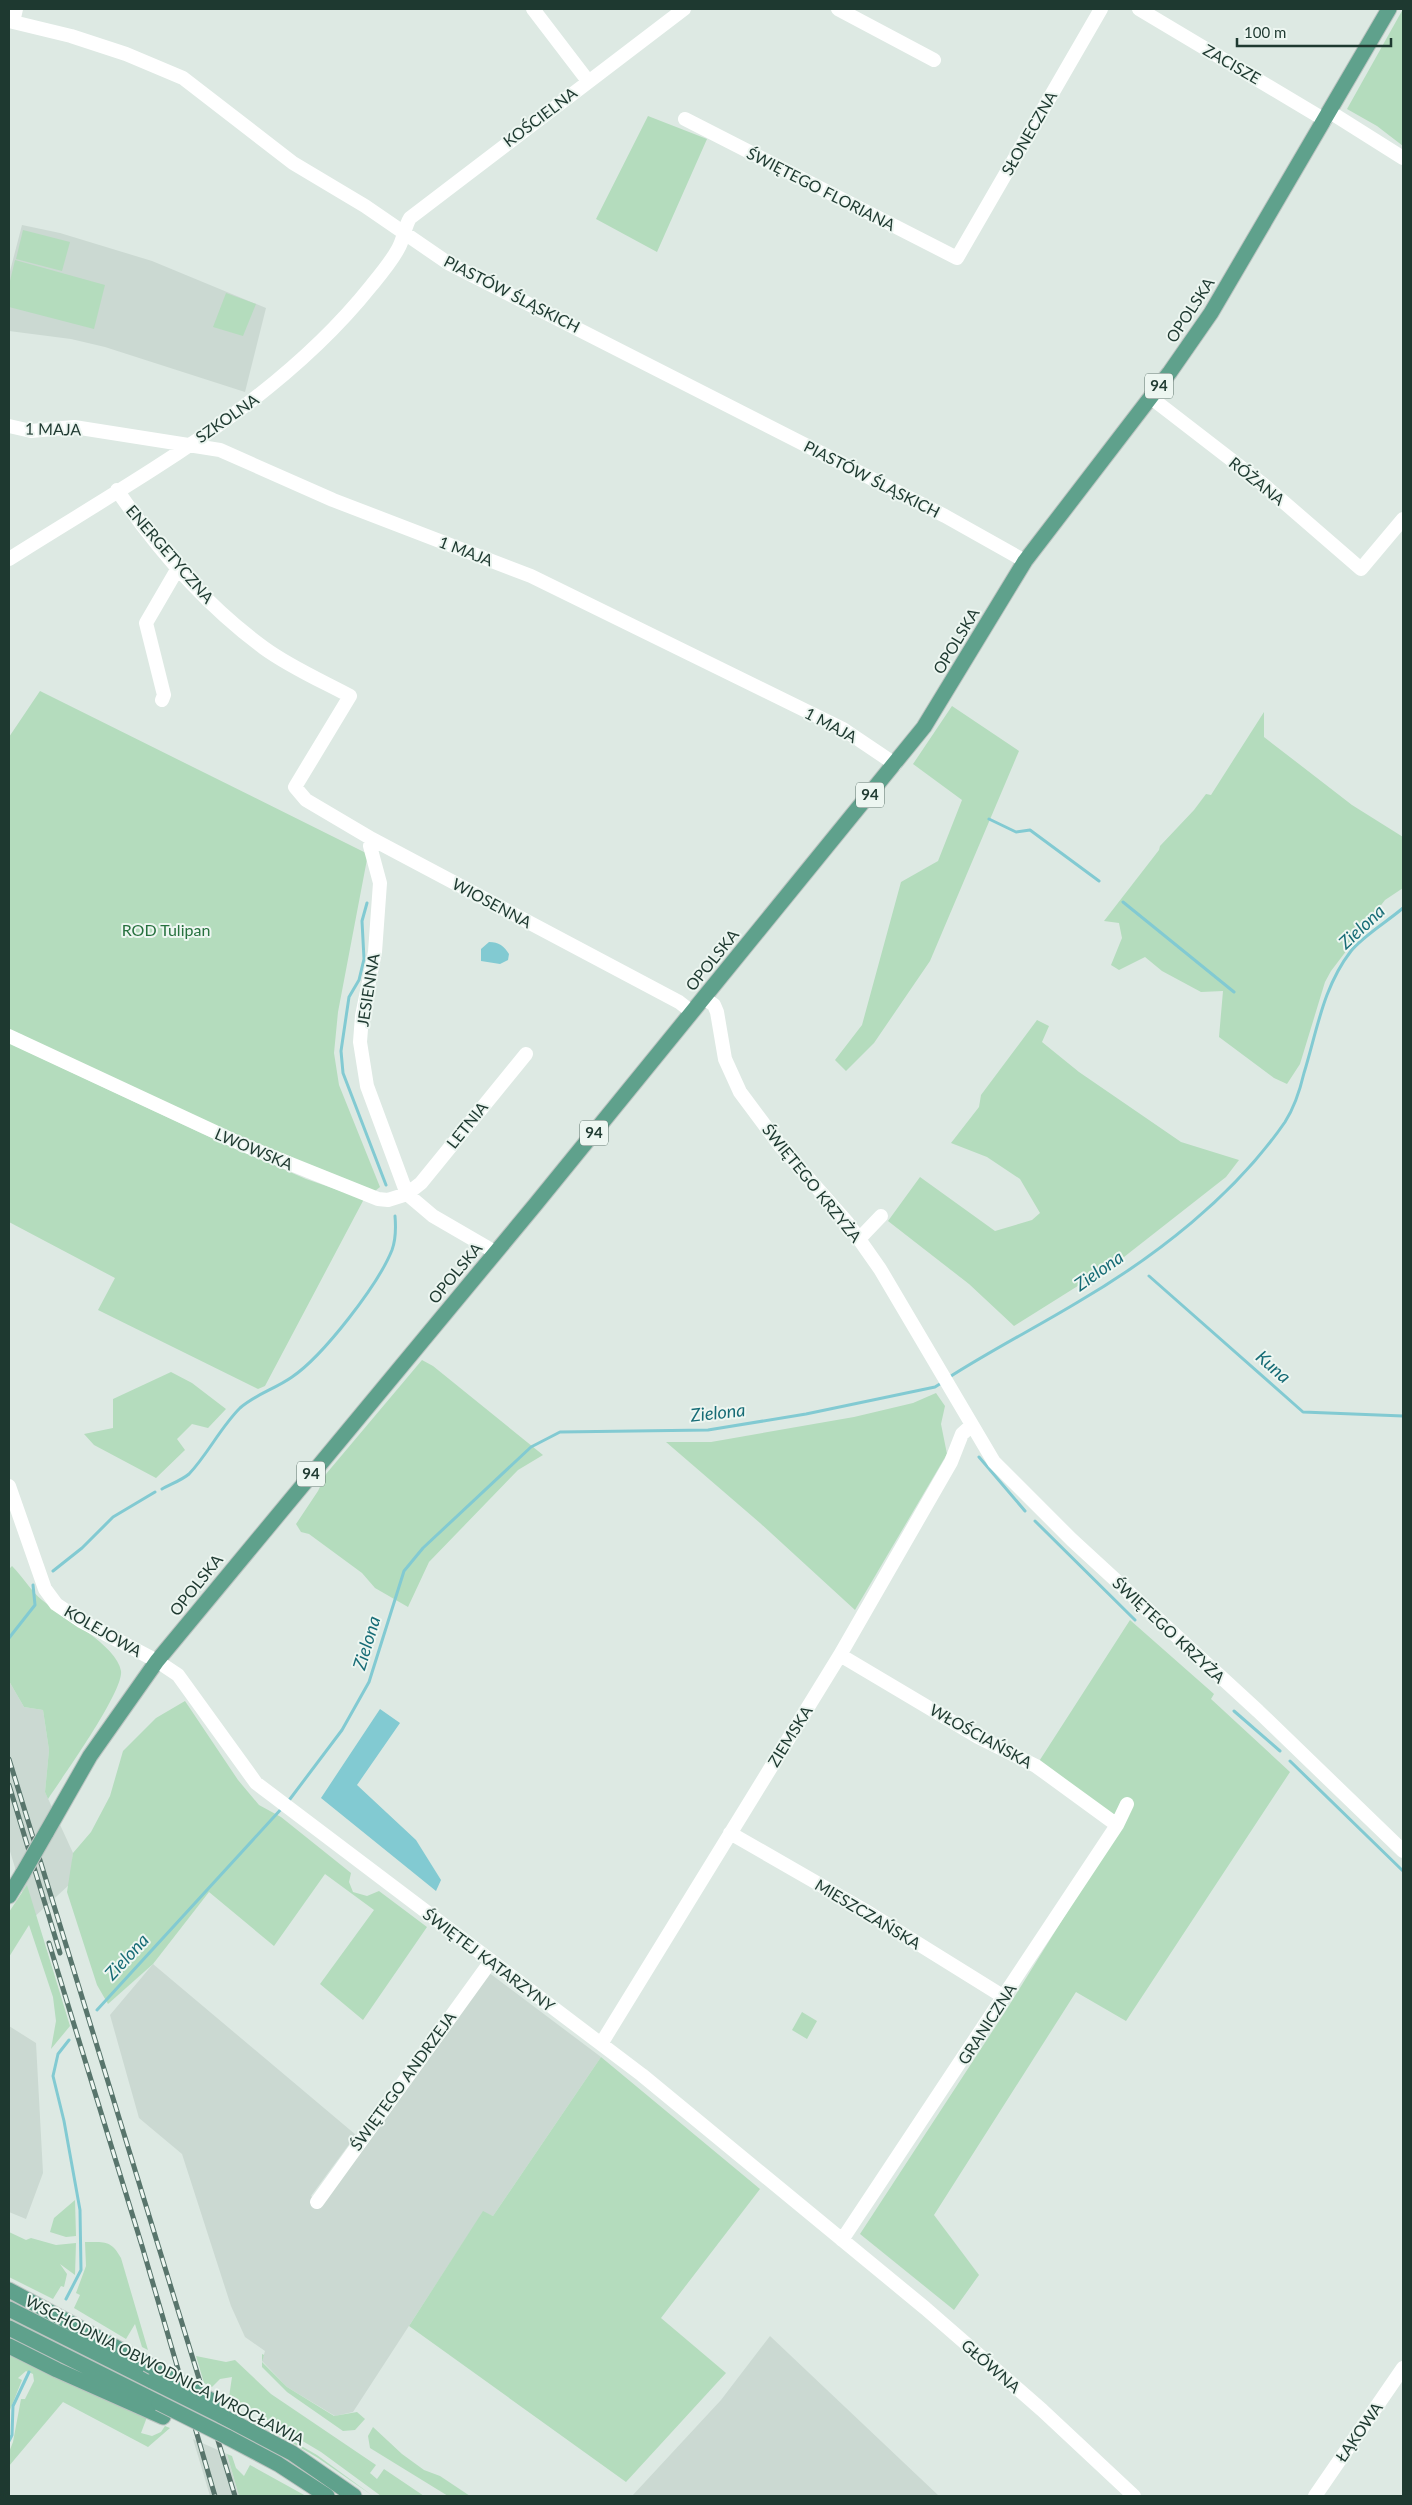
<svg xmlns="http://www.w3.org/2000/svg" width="1412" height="2505" font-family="Lato,sans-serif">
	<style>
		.built { fill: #cbd9d2 }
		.green { fill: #b4dcbd }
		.water { fill: #82cad2 }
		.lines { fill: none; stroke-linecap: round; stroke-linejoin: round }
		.stream { stroke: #82cad2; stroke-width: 3 }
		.major-casing { stroke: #bcc4c1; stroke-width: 17 }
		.minor { stroke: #fff; stroke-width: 14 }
		.major { stroke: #5fa18c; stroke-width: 15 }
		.rail-casing { stroke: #58756c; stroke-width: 5 }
		.rail { stroke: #edf6f1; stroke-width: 3; stroke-dasharray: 9; stroke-linecap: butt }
		.major-bridge-casing { stroke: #bcc4c1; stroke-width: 17; stroke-linecap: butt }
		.major-bridge { stroke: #5fa18c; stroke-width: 15 }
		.labels { text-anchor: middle; stroke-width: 4; stroke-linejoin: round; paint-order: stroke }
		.shield { fill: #edf6f1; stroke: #5c726a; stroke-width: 1 }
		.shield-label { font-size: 15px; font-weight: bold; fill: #1e3930 }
		.street-label { font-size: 16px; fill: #1e3930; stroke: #edf6f1 }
		.park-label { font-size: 16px; fill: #27713f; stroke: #edf6f1 }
		.water-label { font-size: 18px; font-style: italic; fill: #176c76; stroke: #edf6f1 }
	</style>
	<rect width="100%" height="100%" fill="#dde9e3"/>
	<!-- built -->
	<path class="built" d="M22,225L60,233L152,261L266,308L245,392L105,347L71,339L9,331V275Z
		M9,1681L24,1707L43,1710L49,1750L45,1792L73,1853L70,1884L31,1920L9,1848Z
		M153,1964L356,2135L311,2196L322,2205L488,1972L601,2057L493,2216L483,2212L353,2412L335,2416L287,2387L262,2361L265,2351L245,2337L231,2306L182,2154L139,2118L110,2015Z
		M9,2026L36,2043L43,2173L26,2219L9,2212Z
		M770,2336L939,2496H632L721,2400Z
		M193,2439L227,2454L239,2496H210Z"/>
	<!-- green -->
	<path class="green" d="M1403,9V146L1377,126L1347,109Z
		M648,116L707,139L657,252L596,219Z
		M23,230L70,242L62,271L16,259Z
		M15,260L105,285L94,329L9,307V285Z
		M226,293L256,304L243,336L213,327Z
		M40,691L368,854L338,1012L334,1053L339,1085L380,1187L375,1191L238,1137L9,1029V737Z
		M952,706L1019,751L930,961L874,1043L846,1071L835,1060L862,1025L901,882L938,861L962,800L913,764Z
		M1264,712V737L1352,805L1403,837V888L1385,900L1331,971L1325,982L1300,1064L1287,1084L1274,1078L1219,1037L1223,991L1201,992L1162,971L1145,957L1119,970L1111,965L1122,938L1119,923L1104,921L1159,850L1160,846L1194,810L1206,794L1211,795Z
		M1037,1020L1049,1026L1042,1042L1079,1072L1181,1142L1239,1160L1226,1177L1124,1257L1014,1326L969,1284L888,1221L920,1177L995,1231L1032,1220L1040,1213L1020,1179L987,1157L951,1143L979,1107L981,1095Z
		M9,1043L203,1134L306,1179L364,1199L265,1386L258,1389L98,1310L115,1278L9,1222Z
		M422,1360L433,1366L543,1455L518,1470L429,1562L408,1607L375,1588L362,1573L309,1534L301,1532L296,1524L318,1491L326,1474Z
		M171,1372L192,1383L226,1409L208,1428L192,1424L177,1439L185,1450L156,1478L94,1445L84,1434L113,1428V1399Z
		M936,1393L945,1406L941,1424L947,1454L855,1610L760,1523L666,1442H711L854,1417L913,1403Z
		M12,1566C23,1577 31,1591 42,1600C62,1617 117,1645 121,1671C124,1691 62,1778 48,1799L45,1792L49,1750L43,1710L24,1707L9,1681V1569Z
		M1130,1620L1214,1694L1211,1699L1290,1772L1126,2021L1076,1992L934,2215L979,2275L954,2310L860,2234L1005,2012L1130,1811L1114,1816L1036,1766Z
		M185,1701L238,1780L259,1805L281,1817L351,1873L349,1882L353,1892L367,1896L379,1891L427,1927L363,2020L320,1984L374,1910L325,1874L274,1946L209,1892L153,1964L108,2004L97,1985L67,1892L73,1853L91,1832L110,1796L123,1751L156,1718Z
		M27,1885L70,2026L51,2049L56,2021L53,1997L29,1925L9,1957V1912Z
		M802,2012L817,2021L807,2039L792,2030Z
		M601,2057L760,2189L661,2318L726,2373L626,2482L409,2326L483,2211L493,2216Z
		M75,2200L76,2236L66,2237L50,2232L54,2218Z
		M9,2232L26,2240L31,2238L56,2245L76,2243L75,2275L60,2264L67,2274L64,2287L61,2286L53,2299L9,2277Z
		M85,2242C105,2242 111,2240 121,2258L148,2350L142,2347L135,2324L126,2339L74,2308L80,2295L76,2293L86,2266Z
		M9,2316L154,2390L155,2395L9,2321Z
		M9,2352L147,2417L141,2433L152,2436L161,2432L165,2426L170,2428L148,2447L63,2402L9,2466V2452L13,2442L21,2399H25L34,2381L33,2374L26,2371L18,2378L22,2380L10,2410L9,2429Z
		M262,2354L264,2355L262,2362L287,2387L334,2416L357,2412L365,2419L355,2430L343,2431L287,2392L262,2367Z
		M196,2356L226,2362L235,2360L271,2394L376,2465L370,2473L377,2479L384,2469L424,2496H381L321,2452L229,2397L232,2377L220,2379L212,2387L204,2383Z
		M225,2402L317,2455L373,2496L318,2458L225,2403Z
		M373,2427L402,2454L424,2470L440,2476L470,2496H448L370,2448L368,2436Z
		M227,2454L232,2456L236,2468L244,2476L250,2465L306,2496H239Z"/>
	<!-- water -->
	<path class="water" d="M489,942C499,942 504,946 509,954L508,960L500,964L481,961V949Z
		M380,1709L400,1723L357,1785L416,1840L441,1880L436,1891L321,1798Z"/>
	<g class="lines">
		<!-- stream -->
		<path class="stream" d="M989,819L1016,832L1030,830L1099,881
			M1123,902L1234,992
			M367,903L362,921L364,959L359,980L349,997L341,1051L343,1073L386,1185
			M1149,1276L1303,1412L1403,1416
			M948,1378C990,1351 1035,1328 1078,1302C1155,1257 1234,1196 1285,1122C1294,1108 1300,1090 1304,1073C1317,1031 1323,987 1351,951C1363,936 1388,921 1403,908
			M979,1457L1025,1511
			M162,1489C171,1484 182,1480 189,1474C208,1454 220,1428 240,1408C256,1394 275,1389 292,1377C323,1356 378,1285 392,1250C396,1239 396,1228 395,1216
			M1035,1521L1135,1620
			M53,1571L82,1548L113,1517L155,1492
			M9,1638L35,1605L33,1585
			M1234,1711L1280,1751
			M1290,1761L1403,1871
			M287,1803L342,1730L369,1682L404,1571L423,1548L531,1447L560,1432L708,1430L806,1414L935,1387L943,1382
			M97,2010L283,1807
			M66,2299L81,2270L80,2210L64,2121L53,2076L58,2054L69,2040
			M9,2441L12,2435L13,2406L29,2372"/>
		<defs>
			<path id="major" d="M46,1833L90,1756L157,1661L535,1205L924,727L1025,561L1170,372L1211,313L1389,9
				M9,1896L23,1873
				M9,2290L147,2364
				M9,2309L152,2381
				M9,2328L159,2403
				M9,2346L57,2370L163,2417
				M220,2415L292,2453L354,2496
				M227,2437L278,2464L327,2496"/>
		</defs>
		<!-- major casing -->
		<use href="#major" class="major-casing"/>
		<!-- minor -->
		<path class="minor" d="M533,9L588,81
			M838,9L934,60
			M1139,9L1325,120
			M9,21L71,36L126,54L183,78L293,163L365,206L448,263L945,516L1025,561
			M13,22L16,9
			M1330,112L1403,158
			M685,119L957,258L1101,9
			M1150,397L1264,485L1361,569L1403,519
			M9,426L31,431L74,427L220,450L333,500L531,576L843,729L895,764
			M117,490C157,549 207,606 264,648C290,667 322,681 350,696L295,787L306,800L372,839L679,1002L692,1012
			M9,559C135,479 277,404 371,286C380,275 391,262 398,249C404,239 404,228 410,218L684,9
			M162,700L164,695L146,623L178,568
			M372,839L370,846L380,883L375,952L362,1016L360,1042L367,1086L407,1194L433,1216L495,1252
			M704,998L714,1005L717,1012L725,1059L740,1092L781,1147L847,1222L880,1269L994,1462L1072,1540L1258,1711L1403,1851
			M9,1036L241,1144L378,1199L388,1200L407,1194L421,1183L526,1054
			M859,1239L881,1216
			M9,1486L45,1589L56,1604L81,1621L157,1661L178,1675L256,1783L642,2075L925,2308L1042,2410L1134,2496
			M840,1655L978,1737L1036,1766L1117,1825
			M730,1833L864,1910L1004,1997
			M601,2044L840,1655L951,1462L962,1434L972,1425
			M317,2202L491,1961
			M842,2240L1117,1825L1127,1804
			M1315,2496L1403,2368"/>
		<!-- major -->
		<use href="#major" class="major"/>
		<defs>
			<path id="rail" d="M9,1759L235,2496
				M9,1785L60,1953
				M49,1943L142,2246L215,2496"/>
		</defs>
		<!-- rail casing -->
		<use href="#rail" class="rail-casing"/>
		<!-- rail -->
		<use href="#rail" class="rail"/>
		<defs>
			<path id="major-bridge" d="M23,1873L46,1833
				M147,2364L216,2403
				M152,2381L220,2415
				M159,2403L227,2437"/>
		</defs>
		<!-- major-bridge casing -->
		<use href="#major-bridge" class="major-bridge-casing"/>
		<!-- major-bridge -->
		<use href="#major-bridge" class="major-bridge"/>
	</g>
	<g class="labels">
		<!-- shield labels -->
		<g class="shield">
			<rect x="1145" y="373.5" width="28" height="25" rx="4"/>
			<rect x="856" y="782.5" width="28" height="25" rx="4"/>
			<rect x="580" y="1120.5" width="28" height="25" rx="4"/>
			<rect x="297" y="1461.5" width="28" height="25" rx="4"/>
		</g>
		<g class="shield-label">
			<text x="1159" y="391">94</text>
			<text x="870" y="800">94</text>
			<text x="594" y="1138">94</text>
			<text x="311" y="1479">94</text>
		</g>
		<!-- street labels -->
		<g class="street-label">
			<text transform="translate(1232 64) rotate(30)" y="6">ZACISZE</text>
			<text transform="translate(540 117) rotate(-37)" y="6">KOŚCIELNA</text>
			<text transform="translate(1029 133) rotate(-60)" y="6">SŁONECZNA</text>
			<text transform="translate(821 189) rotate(27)" y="6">ŚWIĘTEGO FLORIANA</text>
			<text transform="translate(512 294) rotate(27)" y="6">PIASTÓW ŚLĄSKICH</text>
			<text transform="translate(1190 310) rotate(-57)" y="6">OPOLSKA</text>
			<text transform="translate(227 418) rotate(-35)" y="6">SZKOLNA</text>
			<text transform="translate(53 429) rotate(1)" y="6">1 MAJA</text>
			<text transform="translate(872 479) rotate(27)" y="6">PIASTÓW ŚLĄSKICH</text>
			<text transform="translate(1257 481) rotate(39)" y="6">RÓŻANA</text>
			<text transform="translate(466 551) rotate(21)" y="6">1 MAJA</text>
			<text transform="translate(170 554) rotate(49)" y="6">ENERGETYCZNA</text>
			<text transform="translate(956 641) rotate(-59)" y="6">OPOLSKA</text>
			<text transform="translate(831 725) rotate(28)" y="6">1 MAJA</text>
			<text transform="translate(492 903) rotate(28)" y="6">WIOSENNA</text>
			<text transform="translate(712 960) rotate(-51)" y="6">OPOLSKA</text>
			<text transform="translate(368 990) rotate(-81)" y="6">JESIENNA</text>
			<text transform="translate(467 1125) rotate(-51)" y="6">LETNIA</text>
			<text transform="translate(254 1149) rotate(23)" y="6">LWOWSKA</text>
			<text transform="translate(812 1183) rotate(51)" y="6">ŚWIĘTEGO KRZYŻA</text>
			<text transform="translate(455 1273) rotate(-50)" y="6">OPOLSKA</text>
			<text transform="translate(196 1585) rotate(-51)" y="6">OPOLSKA</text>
			<text transform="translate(1169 1630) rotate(43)" y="6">ŚWIĘTEGO KRZYŻA</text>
			<text transform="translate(103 1631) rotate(30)" y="6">KOLEJOWA</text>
			<text transform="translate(790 1736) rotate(-58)" y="6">ZIEMSKA</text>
			<text transform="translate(981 1736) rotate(29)" y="6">WŁOŚCIAŃSKA</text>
			<text transform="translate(868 1914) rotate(31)" y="6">MIESZCZAŃSKA</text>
			<text transform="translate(489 1960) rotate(37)" y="6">ŚWIĘTEJ KATARZYNY</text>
			<text transform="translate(987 2024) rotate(-57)" y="6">GRANICZNA</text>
			<text transform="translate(403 2081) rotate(-54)" y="6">ŚWIĘTEGO ANDRZEJA</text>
			<text transform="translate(991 2366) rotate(41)" y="6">GŁÓWNA</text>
			<text transform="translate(165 2370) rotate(27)" y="6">WSCHODNIA OBWODNICA WROCŁAWIA</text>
			<text transform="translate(1359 2432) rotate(-55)" y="6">ŁĄKOWA</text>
		</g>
		<!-- park labels -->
		<g class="park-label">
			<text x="166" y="936">ROD Tulipan</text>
		</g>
		<!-- water labels -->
		<g class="water-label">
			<text transform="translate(1362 927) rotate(-43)" y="6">Zielona</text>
			<text transform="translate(1099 1271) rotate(-35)" y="6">Zielona</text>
			<text transform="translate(1273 1367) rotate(41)" y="6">Kuna</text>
			<text transform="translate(718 1413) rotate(-6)" y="6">Zielona</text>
			<text transform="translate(367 1643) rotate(-73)" y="6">Zielona</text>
			<text transform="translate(127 1957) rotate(-47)" y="6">Zielona</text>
		</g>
	</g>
	<!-- border -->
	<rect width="1412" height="2505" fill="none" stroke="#1e3930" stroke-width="20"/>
	<!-- scale -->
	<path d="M1237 38v8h154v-8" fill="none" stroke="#1e3930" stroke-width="2.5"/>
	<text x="1244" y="38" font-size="15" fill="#1e3930" stroke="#edf6f1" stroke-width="4" paint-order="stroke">100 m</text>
</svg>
